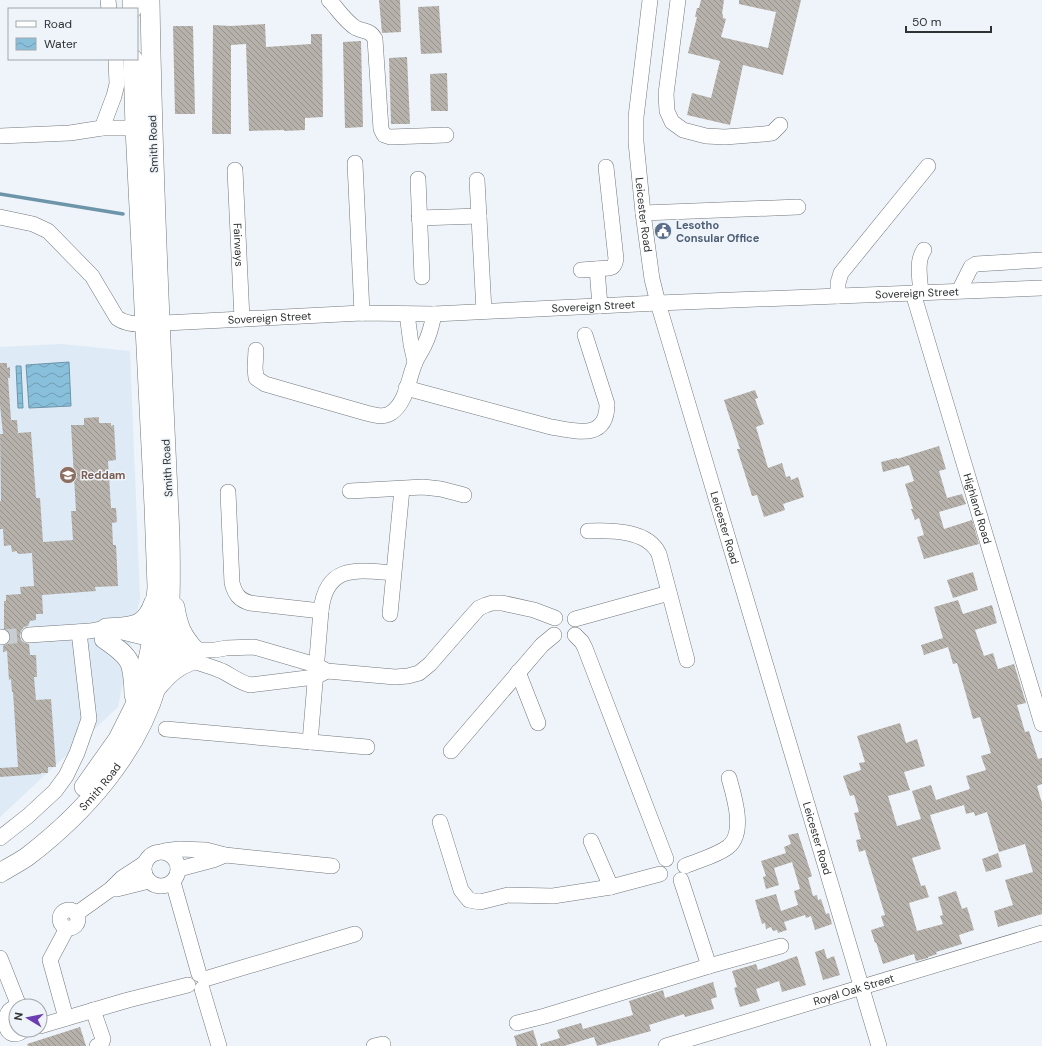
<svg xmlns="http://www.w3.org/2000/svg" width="1042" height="1046" font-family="'DM Sans',sans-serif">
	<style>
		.built { fill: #deeaf5 }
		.water { fill: url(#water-waves); stroke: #6d95a9 }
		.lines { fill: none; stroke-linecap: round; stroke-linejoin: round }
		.stream { stroke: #6d95a9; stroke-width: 3.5 }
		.building { fill: url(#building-back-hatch) }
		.minor-tunnel { stroke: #c8cdd1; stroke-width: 15; stroke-dasharray: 15 8; stroke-linecap: butt }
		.minor-casing { stroke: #72777c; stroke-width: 16 }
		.major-casing { stroke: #72777c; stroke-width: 20 }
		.minor { stroke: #fff; stroke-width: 15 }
		.major { stroke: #fff; stroke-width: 19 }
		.labels { text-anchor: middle; stroke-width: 3; stroke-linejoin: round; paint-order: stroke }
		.street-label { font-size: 11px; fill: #2f3133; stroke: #eef4f9 }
		.service-label { font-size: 11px; font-weight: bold; fill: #4e5e75; stroke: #eef4f9; text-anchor: start }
		.education-label { font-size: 11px; font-weight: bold; fill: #785e54; stroke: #eef4f9; text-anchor: start }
	</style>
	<defs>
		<pattern id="water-waves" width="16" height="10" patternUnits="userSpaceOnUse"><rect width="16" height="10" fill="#88c0dc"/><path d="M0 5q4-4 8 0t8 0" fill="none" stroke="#709db3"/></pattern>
		<pattern id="building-back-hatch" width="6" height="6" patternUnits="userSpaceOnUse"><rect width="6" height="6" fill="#b7b1ac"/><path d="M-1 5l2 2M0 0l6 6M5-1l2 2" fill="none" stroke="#95918d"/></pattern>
	</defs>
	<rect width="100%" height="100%" fill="#eef4f9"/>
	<!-- built -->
	<path class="built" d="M62,344L130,351L140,598L118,707L0,817V347Z"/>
	<!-- water -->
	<path class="water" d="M69,362L71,406L29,408L26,365Z
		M16,366H21L23,408H18Z"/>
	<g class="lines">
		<!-- stream -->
		<path class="stream" d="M0,194L123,214"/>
	</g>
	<!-- building -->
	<path class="building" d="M379,0H400L401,32L382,33Z
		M701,0H724L722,14L723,15V18L726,19L721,37L768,48L776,12L739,4V0H801L783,75L743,65L730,125L687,115L692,93L711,98L720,61L688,53L697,17H695L697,8H699Z
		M439,6L442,53L421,54L418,7Z
		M265,24L266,47L311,44V34H322L323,117L305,118V130L284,131V130L249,131L246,44L231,45V134H212L213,25L231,26Z
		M173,26H193L195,114H175Z
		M361,41L363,127L345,128L343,42Z
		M407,57L410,124H391L389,58Z
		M447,73L448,111H431L430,74Z
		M0,363H7V368L10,367V378H8L11,420H17L18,433L31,432L36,498H40L43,542L73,540L71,511H76L71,425H84V418L99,417V423H111V426L114,425L116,460L108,461L111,508H116L117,522L112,523L113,545H116L118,586L95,587L96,591L42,595L43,614H36V620L30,621L28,626L24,627L21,631L20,636L21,640L25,643L29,644L30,655H36L37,677H34L36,700L51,699L56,767H48V773H41V774L0,777V768L18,767L13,692H12L11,679L9,680L7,651L3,652V646L10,642L11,637L10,632L4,629V601H6V595L21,594L20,587L34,586L32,553L20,554L17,553V551L12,552L11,545L4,546L3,529H0V501H1L0,434H3L0,405Z
		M755,390L758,398L755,399L764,424L756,427L768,468L782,463L786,477L790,476L791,480L798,477L804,497L783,504L785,510L764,517L757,495L752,496L737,449H740L724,400Z
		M939,446L946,469L939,471L947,498L962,494L966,504L939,512L944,529L972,520L979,544L924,559L917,537L924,535L919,518L915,520L911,509H913L905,484L914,481L909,465L883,472L881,462L897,458V459Z
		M973,572L978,590L953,598L947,580Z
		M958,600L963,614L992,605L997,623L975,630L984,656L993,653L998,669L1014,664L1026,703L1017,705L1025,732L1029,731L1038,759L1042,758V784L1037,786L1042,803V914L998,927L994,911L1013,905L1005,880L1033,872L1025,844L999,852L987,812L975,816L974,812L966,814L964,805L930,815L941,849L912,858L921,886L925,885L929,897L909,903L917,931L943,924L940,916L943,915L938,897L956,891L962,909L967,907L974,930L959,935L962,944L936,952L937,954L928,957V958L916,961L914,954L883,964L876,942L875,943L871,930L884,926L881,916L885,915L865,850L859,852L856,840L861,839L854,813L859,812L854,795L850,796L843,776L861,770L859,763L865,762L857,736L900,723L906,743L917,739L925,766L904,772L910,790L888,796L897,826L921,819L912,791L931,785L936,800L970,789L966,776L986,770L981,756L991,753L980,717L973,719L957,663L953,664L948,647L924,655L921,645L943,638L934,607Z
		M798,833L812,876L808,878L813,896L817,895L818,900L821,899L826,914L829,913L832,924L815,930L811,916L806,918L805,915L784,922L787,930L778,933L777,930L773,931L771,927L766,929L765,923L762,924L755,900L776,894L781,911L798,905L794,891L800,889L792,862L774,868L779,885L766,889L763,877L766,876L761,861L786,853L784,847L791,844L788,835Z
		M998,853L1002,867L986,872L982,859Z
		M824,949L827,959L834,956L840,975L823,980L815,952Z
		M797,956L806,985L782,992L779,981L756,989L760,1001L740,1007L734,988L737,987L732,971L756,964L758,970Z
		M713,982L717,997L711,999L714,1009L685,1017L684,1014L649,1025L651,1031L597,1046L594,1037L564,1046H541L540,1044L560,1038L557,1030L581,1023L583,1029L633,1015L629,1001L663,990L665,998Z
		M80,1027L86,1046H28L27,1044Z
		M533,1030L538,1046H517L514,1036Z"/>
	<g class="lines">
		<!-- minor-tunnel -->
		<path class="minor-tunnel" d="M2,637L29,635"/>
		<defs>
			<g id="minor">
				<path d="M108,0L109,9"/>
				<path d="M329,0L331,2C339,11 346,22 356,28C365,32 370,30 375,39L381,129L384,135L390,137L446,135"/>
				<path id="s1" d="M650,0L636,117V142L643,213L652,279L658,303L879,1046"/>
				<path d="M678,0L666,94L667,111L672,122L683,130L706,136L725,137L764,134L772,133L780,125"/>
				<path d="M102,128L114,96L117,84L116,59"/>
				<path d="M0,136L70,133L102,128H145"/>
				<path d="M355,163L362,313"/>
				<path id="s2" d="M235,170L242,319"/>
				<path d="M418,179L422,277"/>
				<path d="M477,180L484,311"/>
				<path d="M643,213L798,207"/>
				<path id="s3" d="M0,217L33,224L48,231L92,276L117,318C126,324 134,324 145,324L362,313L434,314L658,303L1042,288"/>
				<path d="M419,218L479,216"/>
				<path d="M597,269L600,306"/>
				<path d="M581,270L609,268C614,267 615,264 616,259L606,167"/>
				<path d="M959,291L971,267L976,264L1042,260"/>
				<path id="s4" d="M913,293L1042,724"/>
				<path d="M921,293C920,279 916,261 924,250"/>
				<path d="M838,296V283L841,273L928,166"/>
				<path d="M407,314L411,344L415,362"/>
				<path d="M256,350L255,368L256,378L265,384L366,413C374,415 383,418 391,413C407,402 408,379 415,363C417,357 421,352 424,346C429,336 432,325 434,314"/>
				<path d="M406,388L551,427C576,431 607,441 607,404L585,335"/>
				<path d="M350,491L423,487L441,489L464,495"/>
				<path d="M228,492L232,583C235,594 239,600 250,603L321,611"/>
				<path d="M588,531C611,530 648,530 659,554L687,660"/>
				<path d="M390,614L402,489"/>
				<path d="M575,619L669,593"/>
				<path d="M29,635L90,631L106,628L195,650H215L226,648L254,647L316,665L327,671L395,677L408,676L419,673L430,664L470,618L479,608L486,605L492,603H502L534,610L555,618"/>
				<path d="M575,635L582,642L585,648L666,859"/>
				<path d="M0,637H2"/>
				<path d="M154,651C177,657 201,662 222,671C232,676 239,682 250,685L315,677L327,671"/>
				<path d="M518,672L538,723"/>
				<path d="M166,729L367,747"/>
				<path d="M310,742L321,611C326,564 357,570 393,573"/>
				<path d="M451,751L542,645L554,635"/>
				<path d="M440,822L461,890L469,900L480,902L508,895L553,896L611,887L660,874"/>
				<path d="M0,838L28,816L55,791L66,776L77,753L89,719L79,632"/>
				<path d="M591,841L611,887"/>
				<path d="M164,851L179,849L206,850L225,855L332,866"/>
				<circle cx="161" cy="869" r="17"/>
				<path d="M685,866C699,860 716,856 728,847C746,833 734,796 729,778"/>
				<path d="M179,869L213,860L225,855"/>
				<path d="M681,880L709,966"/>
				<path d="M173,882L199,974"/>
				<path d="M111,889H117L149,881"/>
				<circle cx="69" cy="919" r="9"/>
				<path d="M76,914L111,889L122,878L145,863"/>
				<path d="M0,958L19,1006"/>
				<path d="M205,979L355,934"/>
				<path d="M202,989L219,1046"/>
				<path d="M16,1008C0,1008 3,1046 24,1030"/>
				<path d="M93,1010L103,1039L101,1045L97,1046"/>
				<path d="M66,1018L50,960L67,928"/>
				<path d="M517,1023L545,1016L709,966L781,946"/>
				<path d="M40,1026L128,1000L188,985"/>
				<path d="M374,1046L383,1044"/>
				<path id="s5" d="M666,1046L1042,933"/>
			</g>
			<g id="major">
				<path d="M132,0V9"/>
				<path d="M175,607C178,626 182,636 195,650"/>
				<path d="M106,628C130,626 145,629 154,602"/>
				<path d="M104,639C132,658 133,662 134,695"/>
				<path d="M158,686C169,674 175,667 191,661"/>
				<path d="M84,787L118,739L134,707L144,678L152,640L155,613L157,587L154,506L135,128L133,59"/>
				<path id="s6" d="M0,873C9,867 20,862 28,856C84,813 137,754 157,685C172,634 171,589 170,536C168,486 165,436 163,386C157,257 152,129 150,0"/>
			</g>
		</defs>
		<!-- minor casing -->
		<use href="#minor" class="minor-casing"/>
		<!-- major casing -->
		<use href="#major" class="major-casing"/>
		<!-- minor -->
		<use href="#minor" class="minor"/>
		<!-- major -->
		<use href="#major" class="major"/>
	</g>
	<!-- icons -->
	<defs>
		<symbol id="civic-disc" viewBox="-11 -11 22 22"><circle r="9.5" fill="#5c6f8a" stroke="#eef4f9"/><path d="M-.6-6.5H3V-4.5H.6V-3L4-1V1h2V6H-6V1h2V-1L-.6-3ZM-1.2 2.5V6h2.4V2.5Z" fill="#fff"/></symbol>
		<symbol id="school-disc" viewBox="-11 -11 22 22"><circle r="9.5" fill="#8d6e63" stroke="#eef4f9"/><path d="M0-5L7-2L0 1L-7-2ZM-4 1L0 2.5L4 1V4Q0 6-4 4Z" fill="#fff"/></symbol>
	</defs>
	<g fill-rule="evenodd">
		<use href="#civic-disc" x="653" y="221" width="20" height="20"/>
		<use href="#school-disc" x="58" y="465" width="20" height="20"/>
	</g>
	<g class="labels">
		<!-- street labels -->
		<g class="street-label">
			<text transform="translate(153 144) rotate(-92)" y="4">Smith Road</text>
			<text dy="4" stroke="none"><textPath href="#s1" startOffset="216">Leicester Road</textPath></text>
			<text dy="4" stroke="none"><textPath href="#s2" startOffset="75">Fairways</textPath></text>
			<text dy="4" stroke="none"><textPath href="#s3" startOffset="964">Sovereign Street</textPath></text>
			<text dy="4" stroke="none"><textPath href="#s3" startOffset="640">Sovereign Street</textPath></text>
			<text dy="4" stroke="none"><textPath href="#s3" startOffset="316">Sovereign Street</textPath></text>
			<text transform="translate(167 468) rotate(-93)" y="4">Smith Road</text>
			<text dy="4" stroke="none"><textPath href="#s4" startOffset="225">Highland Road</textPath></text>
			<text dy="4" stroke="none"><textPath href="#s1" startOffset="540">Leicester Road</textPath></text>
			<text dy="4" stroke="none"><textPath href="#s6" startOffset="133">Smith Road</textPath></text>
			<text dy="4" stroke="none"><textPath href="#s1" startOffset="864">Leicester Road</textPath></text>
			<text dy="4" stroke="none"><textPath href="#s5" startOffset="196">Royal Oak Street</textPath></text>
		</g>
		<!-- service labels -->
		<g class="service-label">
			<text x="676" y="229">Lesotho<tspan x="676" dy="13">Consular Office</tspan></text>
		</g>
		<!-- education labels -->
		<g class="education-label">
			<text x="81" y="479">Reddam</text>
		</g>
	</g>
	<!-- legend -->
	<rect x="8" y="8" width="130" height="52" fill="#eef4f9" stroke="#a2a6aa"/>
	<rect x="16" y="21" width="20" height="6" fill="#ffffff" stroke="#a2a6aa"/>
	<text x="44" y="28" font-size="12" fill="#2f3133">Road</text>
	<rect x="16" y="38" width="20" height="12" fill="url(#water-waves)" stroke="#a2a6aa"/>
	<text x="44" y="48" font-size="12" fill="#2f3133">Water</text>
	<!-- north arrow -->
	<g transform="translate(28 1018) rotate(280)"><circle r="19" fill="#eef4f9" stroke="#a2a6aa"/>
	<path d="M0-3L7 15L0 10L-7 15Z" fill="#6c3cb3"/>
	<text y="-6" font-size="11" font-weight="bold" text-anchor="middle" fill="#2f3133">N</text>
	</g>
	<!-- scale -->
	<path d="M906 26v6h85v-6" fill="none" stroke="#2f3133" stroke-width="2"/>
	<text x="912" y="26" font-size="12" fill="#2f3133" stroke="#eef4f9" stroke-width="3" paint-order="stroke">50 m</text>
</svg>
